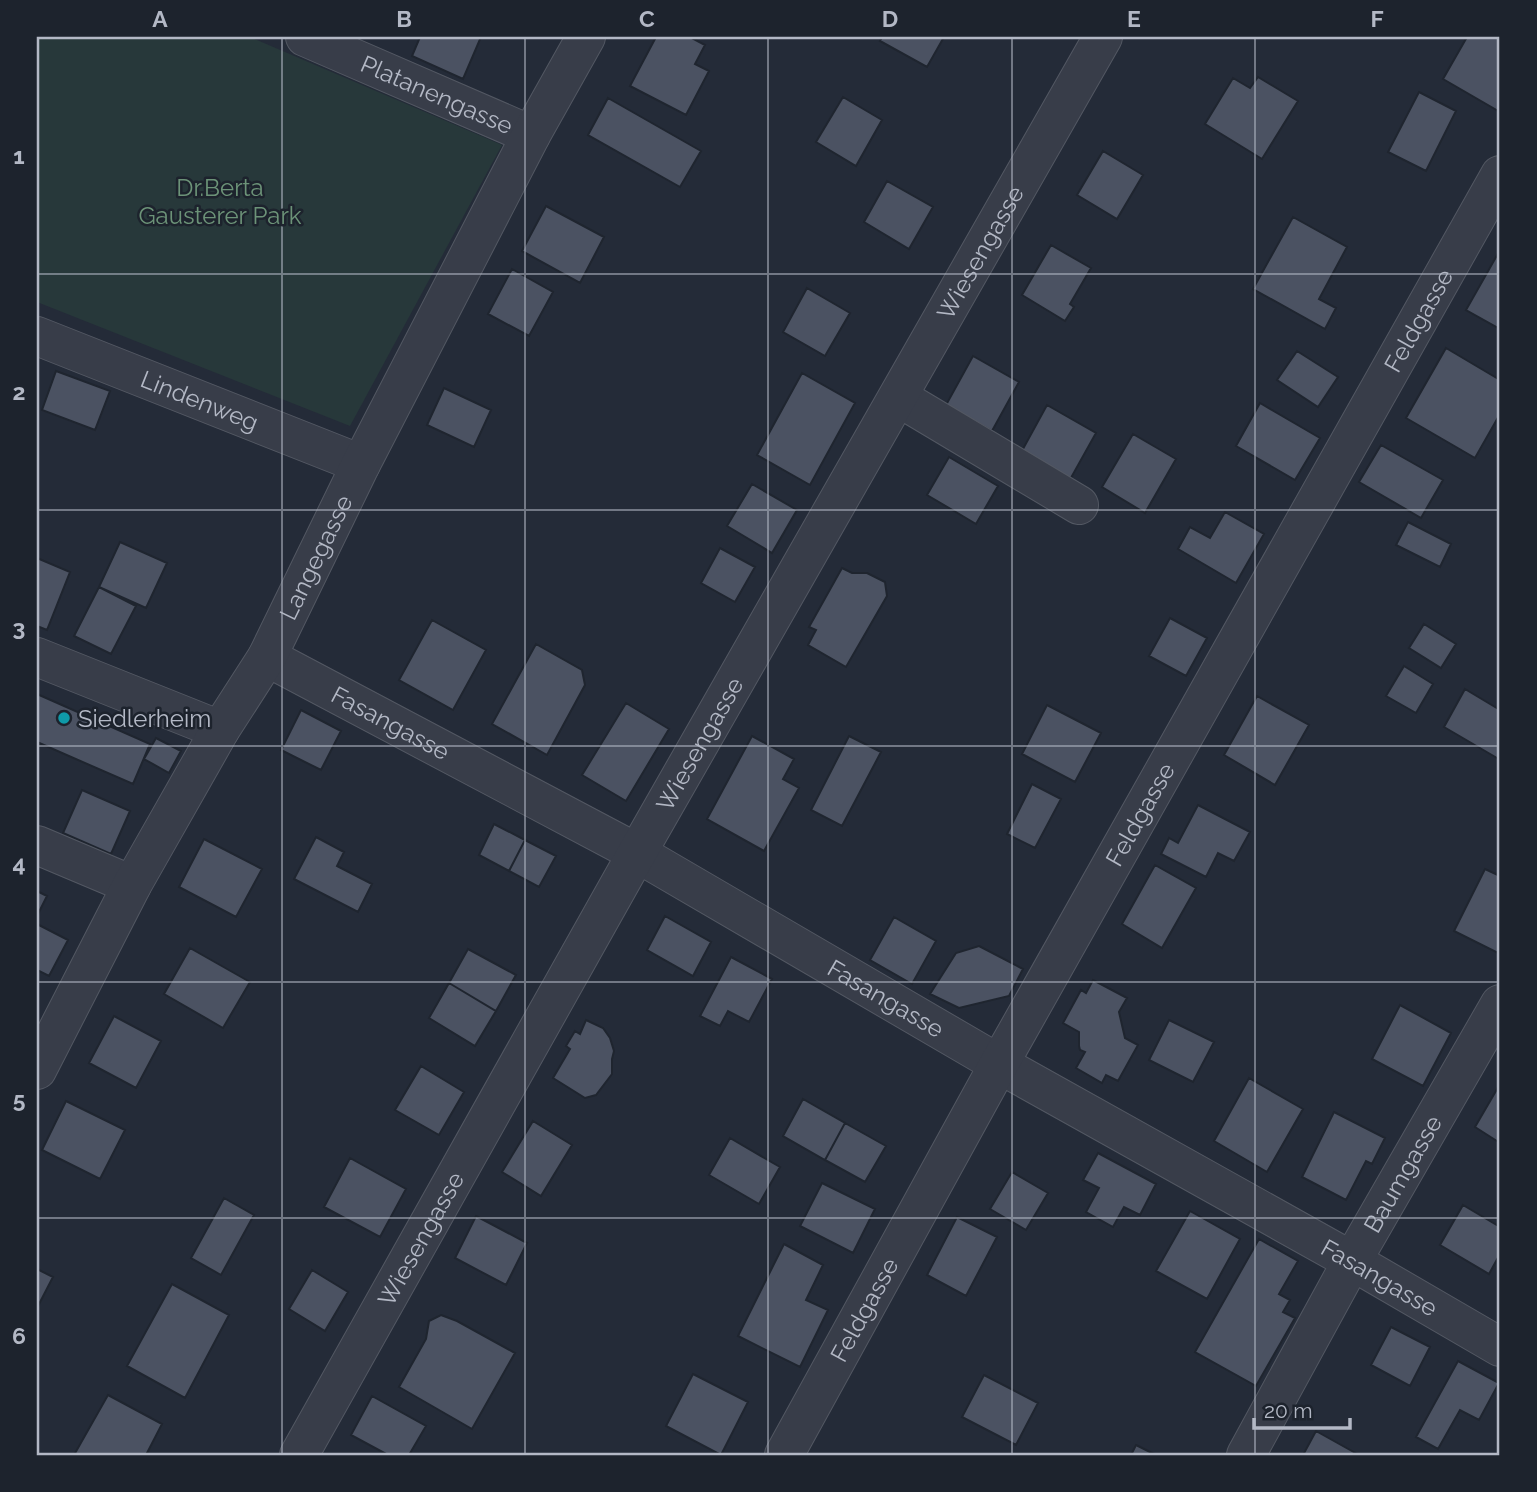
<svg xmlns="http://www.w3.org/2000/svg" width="1537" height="1492" font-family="Raleway,sans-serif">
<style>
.green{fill:#27383a}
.building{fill:#4b5262;stroke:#1f252f;stroke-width:2}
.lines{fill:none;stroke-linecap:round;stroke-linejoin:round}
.minor-casing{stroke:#535863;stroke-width:40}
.minor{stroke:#383d49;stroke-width:38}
.grid{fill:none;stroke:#b3b8c5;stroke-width:2;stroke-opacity:0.55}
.culture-dot{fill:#0f9aa8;stroke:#1d232d;stroke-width:2.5}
.labels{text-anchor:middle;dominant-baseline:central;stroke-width:5;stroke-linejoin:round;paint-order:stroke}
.street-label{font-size:24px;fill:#b3b8c5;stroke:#1d232d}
.park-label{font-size:24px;fill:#6c9378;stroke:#1d232d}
.poi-label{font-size:24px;fill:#b3b8c5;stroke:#1d232d;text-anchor:start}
.neatline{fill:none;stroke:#b3b8c5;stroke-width:2.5}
.grid-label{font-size:23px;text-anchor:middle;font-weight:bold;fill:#b3b8c5}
</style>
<rect width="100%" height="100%" fill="#242b38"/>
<path class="green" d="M37,37H250L502,145L350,426L37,302Z"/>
<path class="building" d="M420,37H481L463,79L412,56Z
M656,37H690L705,45L695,64L709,71L686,115L630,86Z
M882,37H944L927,67L880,41Z
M1467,37H1500V112L1443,79Z
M1258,77L1298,101L1262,159L1205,124L1233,78L1250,88Z
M1419,92L1456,111L1426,171L1388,152Z
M843,97L882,120L856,166L816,142Z
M608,98L701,151L680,187L588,135Z
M1103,151L1143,175L1117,219L1077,195Z
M887,181L933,207L909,249L864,222Z
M546,206L604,237L580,283L522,251Z
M1293,217L1347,247L1319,299L1336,308L1325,329L1253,289Z
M1051,245L1091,268L1070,304L1074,307L1065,321L1022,295Z
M1500,250V329L1466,310Z
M512,269L553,292L529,336L488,314Z
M807,288L850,313L825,356L783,332Z
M1446,348L1500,380V414L1475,458L1406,418Z
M1297,351L1338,377L1318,407L1277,380Z
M973,356L1019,382L992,431L946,405Z
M56,371L110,391L95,430L42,410Z
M802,373L855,403L810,485L757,455Z
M444,388L491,410L474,447L427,425Z
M1260,403L1320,438L1295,480L1236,446Z
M1047,405L1096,433L1067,485L1018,458Z
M1133,434L1176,459L1145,513L1102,487Z
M1381,445L1443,480L1421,518L1359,482Z
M949,457L998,486L976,524L927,495Z
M752,484L797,510L772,553L727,526Z
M1225,512L1264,534L1236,583L1178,549L1190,527L1210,538Z
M1408,522L1451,544L1440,567L1396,545Z
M120,542L167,563L146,608L99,587Z
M720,548L755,567L735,602L701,583Z
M37,558L70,572L47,630L37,626Z
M842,568L852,573H867L885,582L887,596L846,667L808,645L816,630L809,627Z
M99,587L136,606L111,654L74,636Z
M1170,618L1207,638L1186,676L1149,656Z
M432,620L486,650L453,710L399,680Z
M1424,624L1456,644L1441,668L1409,648Z
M536,644L582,670L585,685L547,755L492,724Z
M1404,666L1433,684L1416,713L1386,696Z
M1465,689L1500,710V757L1497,758L1444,727Z
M37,694L150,744L133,784L37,742Z
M1257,696L1309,725L1275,785L1224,755Z
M626,703L669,729L626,801L582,775Z
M1047,705L1101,733L1075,782L1022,754Z
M301,710L341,731L321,770L281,750Z
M752,736L794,759L783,779L799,788L764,851L707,819Z
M849,736L881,752L842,826L811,810Z
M156,738L181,751L169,773L144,759Z
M1032,784L1061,799L1035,848L1007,834Z
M82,790L130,811L111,854L63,833Z
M1198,805L1250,832L1234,861L1218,853L1206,877L1161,854L1169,838L1178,843Z
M494,824L525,840L509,871L479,855Z
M316,837L344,852L337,866L372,884L358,912L294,879Z
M204,839L262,869L236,917L179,887Z
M525,840L556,856L539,887L509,871Z
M1155,865L1196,888L1162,948L1122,924Z
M1485,869L1500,876V954L1454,931Z
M37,891L47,896L37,916Z
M665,916L711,942L693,976L647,950Z
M894,917L936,941L912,984L870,960Z
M37,924L68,940L49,976L37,970Z
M979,946L1023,969L1009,996L959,1008L930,994L956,953Z
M190,948L250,982L223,1028L164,994Z
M468,949L516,975L496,1011L449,983Z
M731,957L772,979L749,1022L728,1011L720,1026L700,1016Z
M1093,980L1127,998L1119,1012L1125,1038L1138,1045L1118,1081L1106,1075L1102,1083L1076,1068L1085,1052L1080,1050L1079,1046V1032L1063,1023L1081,990L1086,993Z
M449,983L496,1011L475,1046L429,1018Z
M1400,1005L1451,1033L1423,1086L1372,1059Z
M114,1016L161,1041L136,1088L89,1063Z
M586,1020L603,1028L610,1038L614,1051L612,1059V1074L596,1095L585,1098L553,1078L570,1049L566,1046L575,1031L580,1034Z
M1169,1020L1214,1042L1193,1082L1149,1060Z
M421,1066L464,1092L439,1135L395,1110Z
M1249,1078L1303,1109L1267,1172L1214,1141Z
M1500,1084V1143L1475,1127Z
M803,1099L845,1123L825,1160L783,1136Z
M66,1101L125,1130L100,1179L42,1150Z
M1334,1112L1385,1138L1372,1164L1366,1161L1346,1200L1302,1177Z
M533,1121L572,1145L541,1196L502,1172Z
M845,1123L886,1146L865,1182L825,1160Z
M730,1138L780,1167L759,1204L709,1175Z
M1098,1153L1156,1184L1140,1215L1124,1207L1113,1227L1086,1212L1099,1188L1083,1180Z
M350,1158L406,1189L380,1237L324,1207Z
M1012,1172L1048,1193L1026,1230L990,1209Z
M822,1183L875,1209L853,1253L800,1226Z
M224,1198L254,1215L221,1275L191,1258Z
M1463,1205L1500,1227V1254L1489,1274L1440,1245Z
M1190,1211L1240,1239L1207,1299L1156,1271Z
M476,1216L527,1243L506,1285L455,1258Z
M957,1217L997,1237L966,1296L927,1275Z
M1259,1239L1298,1261L1279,1294L1290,1300L1283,1312L1295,1318L1256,1386L1195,1352Z
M784,1244L823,1265L806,1300L828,1310L800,1367L738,1336Z
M37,1269L53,1277L37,1308Z
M312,1270L348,1292L325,1331L289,1309Z
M172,1284L229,1315L185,1398L127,1366Z
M441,1315L457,1321L515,1353L472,1429L399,1387L426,1339L429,1321Z
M1391,1327L1430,1347L1410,1386L1371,1365Z
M1458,1361L1499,1383L1479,1420L1460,1410L1438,1449L1416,1437Z
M693,1374L748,1402L721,1455L666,1426Z
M984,1375L1038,1403L1016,1445L962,1417Z
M108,1395L162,1424L146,1455H74Z
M372,1396L426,1426L409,1455H388L351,1435Z
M1316,1431L1359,1455H1303Z
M1136,1445L1156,1455H1131Z"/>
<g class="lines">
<g class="minor-casing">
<g id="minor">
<path id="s1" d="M305,37L531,135"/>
<path id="s2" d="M37,336L361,464"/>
<path d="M898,397L1079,505"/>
<path d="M37,657L220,730"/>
<path id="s3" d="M267,657L637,853L999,1064L1352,1261L1500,1347"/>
<path d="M37,845L132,885"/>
<path id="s4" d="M37,1070L132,885L220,730L267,657L361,464L531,135L586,37"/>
<path id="s5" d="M299,1455L637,853L1103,37"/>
<path id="s6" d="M784,1455L999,1064L1500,175"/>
<path id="s7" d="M1246,1455L1352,1261L1500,1004"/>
</g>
</g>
<use href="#minor" class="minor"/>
</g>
<path class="grid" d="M282,37V1455M525,37V1455M768,37V1455M1012,37V1455M1255,37V1455M37,274H1500M37,510H1500M37,746H1500M37,982H1500M37,1218H1500"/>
<circle class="culture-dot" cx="64" cy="718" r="7"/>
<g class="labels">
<g class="street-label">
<text stroke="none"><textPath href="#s1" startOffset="144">Platanengasse</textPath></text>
<text stroke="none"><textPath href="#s5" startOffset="1382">Wiesengasse</textPath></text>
<text stroke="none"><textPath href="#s6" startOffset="1300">Feldgasse</textPath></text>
<text stroke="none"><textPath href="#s2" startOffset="175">Lindenweg</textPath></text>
<text stroke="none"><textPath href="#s4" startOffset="584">Langegasse</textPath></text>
<text stroke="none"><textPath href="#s3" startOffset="140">Fasangasse</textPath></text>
<text stroke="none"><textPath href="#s5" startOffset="816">Wiesengasse</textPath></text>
<text stroke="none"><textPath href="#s6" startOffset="733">Feldgasse</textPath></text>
<text stroke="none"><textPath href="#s3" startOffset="707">Fasangasse</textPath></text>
<text stroke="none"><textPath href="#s7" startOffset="322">Baumgasse</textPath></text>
<text stroke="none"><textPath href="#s5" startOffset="248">Wiesengasse</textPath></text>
<text stroke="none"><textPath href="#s3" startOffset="1274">Fasangasse</textPath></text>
<text stroke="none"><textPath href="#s6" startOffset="166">Feldgasse</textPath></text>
</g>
<g class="park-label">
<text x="220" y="187">Dr.Berta<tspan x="220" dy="28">Gausterer Park</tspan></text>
</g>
<g class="poi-label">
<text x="78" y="718">Siedlerheim</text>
</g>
</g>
<rect width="1537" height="1492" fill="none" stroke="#1d232d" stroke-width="77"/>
<path d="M1254 1418v10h96v-10" fill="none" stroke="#b3b8c5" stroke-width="3.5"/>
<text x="1264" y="1418" font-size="21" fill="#b3b8c5" stroke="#1d232d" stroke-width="5" paint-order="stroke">20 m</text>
<rect x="38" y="38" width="1460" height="1416" class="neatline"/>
<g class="grid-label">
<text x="160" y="27">A</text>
<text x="404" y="27">B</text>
<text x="647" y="27">C</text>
<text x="890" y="27">D</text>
<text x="1134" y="27">E</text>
<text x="1377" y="27">F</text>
<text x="19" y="164">1</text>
<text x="19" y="400">2</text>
<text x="19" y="636">3</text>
<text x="19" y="872">4</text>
<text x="19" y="1108">5</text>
<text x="19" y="1344">6</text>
</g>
</svg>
